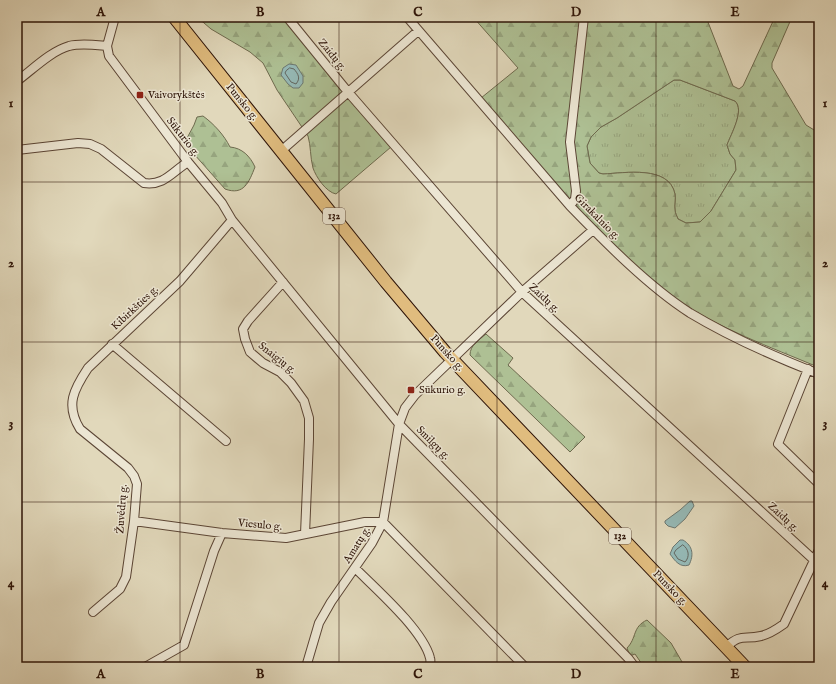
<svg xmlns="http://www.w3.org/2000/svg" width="836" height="684" font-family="'IM FELL English',serif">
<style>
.grass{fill:url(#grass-tufts);stroke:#6e6a4e}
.forest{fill:url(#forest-firs);stroke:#6e6a4e;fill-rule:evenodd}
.water{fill:#95b9b6;stroke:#6c7770}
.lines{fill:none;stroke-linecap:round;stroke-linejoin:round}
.shore{stroke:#62665f;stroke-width:1}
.minor-casing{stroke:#5b4535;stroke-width:10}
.primary-casing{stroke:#2e1408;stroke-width:14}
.minor{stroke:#ece6d3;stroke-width:8}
.primary{stroke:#e0bc7e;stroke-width:12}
.grid{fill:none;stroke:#2e1408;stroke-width:1;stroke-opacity:0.55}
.poi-dot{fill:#8f2418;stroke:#ece6d3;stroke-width:1.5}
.labels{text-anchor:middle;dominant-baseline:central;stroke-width:3;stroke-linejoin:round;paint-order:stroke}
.shield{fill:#ece6d3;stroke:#675345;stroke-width:1}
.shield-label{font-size:10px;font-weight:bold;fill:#2e1408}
.street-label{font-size:11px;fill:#2e1408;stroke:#ece6d3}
.poi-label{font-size:11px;fill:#2e1408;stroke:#ece6d3;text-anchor:start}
.neatline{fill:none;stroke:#2e1408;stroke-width:1.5}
.grid-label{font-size:13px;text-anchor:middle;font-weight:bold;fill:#2e1408}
</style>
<defs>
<pattern id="grass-tufts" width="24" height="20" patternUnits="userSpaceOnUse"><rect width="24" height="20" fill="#aec094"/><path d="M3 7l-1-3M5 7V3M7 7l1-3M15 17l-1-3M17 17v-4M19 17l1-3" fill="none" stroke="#96a47e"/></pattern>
<pattern id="forest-firs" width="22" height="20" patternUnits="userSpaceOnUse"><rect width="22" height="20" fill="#aec094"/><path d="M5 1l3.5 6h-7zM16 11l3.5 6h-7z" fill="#96a47e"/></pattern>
</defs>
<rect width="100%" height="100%" fill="#e1d8bb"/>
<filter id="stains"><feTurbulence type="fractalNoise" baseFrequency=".005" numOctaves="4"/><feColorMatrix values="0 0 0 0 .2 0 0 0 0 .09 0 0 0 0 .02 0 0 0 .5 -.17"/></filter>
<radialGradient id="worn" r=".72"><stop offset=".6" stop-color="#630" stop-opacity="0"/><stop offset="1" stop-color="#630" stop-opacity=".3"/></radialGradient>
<path class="grass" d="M674,80H680L735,101C745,110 731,134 727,145L730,154L735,160L736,170L711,211L700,222L686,223L678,219C677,216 675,213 675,210C674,205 676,199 675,194C669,165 625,173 603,174L599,173L590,163L587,146L591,137L601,127L617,118Z"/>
<path class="forest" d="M197,17H283L391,147L336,194C326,192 316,177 313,168C310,157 311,146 308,136L277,90L263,63L250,52L211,29Z
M473,17H706L733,86L739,89L743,86L775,17H792L772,63V68L806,125L819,133L818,367C770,347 720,329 677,300C655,285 636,266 617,248C569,201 526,149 481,98L518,68ZM674,80H680L735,101C745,110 731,134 727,145L730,154L735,160L736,170L711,211L700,222L686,223L678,219C677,216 675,213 675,210C674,205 676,199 675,194C669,165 625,173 603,174L599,173L590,163L587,146L591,137L601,127L617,118Z
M203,116C214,124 224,135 230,147C242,148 250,156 255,167C249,182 244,196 225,189L194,154L186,140L194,125L197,117Z
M486,334L513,358L508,365L585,437L570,452L470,355C470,345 479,340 486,334Z
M647,620L671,643L685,667H644L635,654L630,656L627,648C637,638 632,627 647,620Z"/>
<path class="water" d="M289,64L296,65L303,76V83L299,88H293L288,84L281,75L283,68Z
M690,501H692L694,506L685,519L675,528L668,526L665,523V521L680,510Z
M680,540H683C693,546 694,555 689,565C680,568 675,561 670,554L673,547Z"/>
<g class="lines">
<path class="shore" d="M290,68L294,69C298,74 301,78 296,84L291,82L285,73L286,71Z
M683,545C689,549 690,557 685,562L678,559L674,553L676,550Z"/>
<g class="minor-casing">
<path id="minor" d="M115,17L107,46L109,56L188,162L222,203L232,220L399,424L628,658L635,667
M287,17L348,92L522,292L814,560L819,562
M407,17L570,206C605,242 648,286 690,313C730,337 775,357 819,374
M17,81C32,70 51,51 69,46C81,43 95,45 107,46
M17,150L78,143L90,144L101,149L144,183C164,186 172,172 188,162
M281,151L418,31
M570,206L575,199L576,191L570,142L584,17
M283,282L248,321L243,329L245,339L250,352L263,363L280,372L291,383L304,401L309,418V439L305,534
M112,344L226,441
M808,369L778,444L819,484
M134,521L222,533L286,538L365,522H383L525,667
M355,568C376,589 423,630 430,658C431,661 430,664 430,667
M93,612L120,589L126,577L134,521L137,484L134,476L128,468L80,429C65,405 74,389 88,368L180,281L232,220
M726,647C742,633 743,640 761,636C770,634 777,629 784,624L819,550
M145,667L184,645L214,551L222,533
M306,667L319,623L331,602L372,543L383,522L399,424L405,408L415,395L522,292L593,230"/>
</g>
<g class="primary-casing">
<path id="primary" d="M174,17L386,282L445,352L745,667"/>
</g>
<use href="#minor" class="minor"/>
<use href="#primary" class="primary"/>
</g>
<path class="grid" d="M180,17V667M339,17V667M497,17V667M656,17V667M17,182H819M17,342H819M17,502H819"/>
<g class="poi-dot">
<rect x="136" y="91" width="8" height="8" rx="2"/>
<rect x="407" y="386" width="8" height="8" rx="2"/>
</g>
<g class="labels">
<g class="shield">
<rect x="323" y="208" width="22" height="16" rx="3"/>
<rect x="609" y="528" width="22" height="16" rx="3"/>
</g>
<g class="shield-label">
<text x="334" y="216">132</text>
<text x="620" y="536">132</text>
</g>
<g class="street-label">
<text transform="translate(332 55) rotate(51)">Zaidų g.</text>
<text transform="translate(242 102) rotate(51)">Punsko g.</text>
<text transform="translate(183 137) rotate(52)">Sūkurio g.</text>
<text transform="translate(597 217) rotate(45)">Girakalnio g.</text>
<text transform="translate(544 298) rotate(43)">Zaidų g.</text>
<text transform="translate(135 308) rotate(-43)">Kibirkšties g.</text>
<text transform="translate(447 353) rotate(48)">Punsko g.</text>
<text transform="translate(277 358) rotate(38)">Snaigių g.</text>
<text transform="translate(433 443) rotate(45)">Smilgų g.</text>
<text transform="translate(122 509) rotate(-86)">Žuvėdrų g.</text>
<text transform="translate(783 517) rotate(43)">Zaidų g.</text>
<text transform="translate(260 525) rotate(5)">Viesulo g.</text>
<text transform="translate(357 545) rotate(-58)">Amatų g.</text>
<text transform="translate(670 588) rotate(46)">Punsko g.</text>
</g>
<g class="poi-label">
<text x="148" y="95">Vaivorykštės</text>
<text x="419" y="390">Sūkurio g.</text>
</g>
</g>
<rect width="836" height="684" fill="none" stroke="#e1d8bb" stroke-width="44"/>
<rect x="22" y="22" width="792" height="640" class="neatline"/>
<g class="grid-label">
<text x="101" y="16">A</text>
<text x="260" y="16">B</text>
<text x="418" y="16">C</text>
<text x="576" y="16">D</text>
<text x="735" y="16">E</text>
<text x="11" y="107">1</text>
<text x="825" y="107">1</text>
<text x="11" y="267">2</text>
<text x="825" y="267">2</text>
<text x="11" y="427">3</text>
<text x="825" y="427">3</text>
<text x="11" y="587">4</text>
<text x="825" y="587">4</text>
<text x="101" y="678">A</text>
<text x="260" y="678">B</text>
<text x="418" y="678">C</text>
<text x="576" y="678">D</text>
<text x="735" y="678">E</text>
</g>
<rect width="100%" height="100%" filter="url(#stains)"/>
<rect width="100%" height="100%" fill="url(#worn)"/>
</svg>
